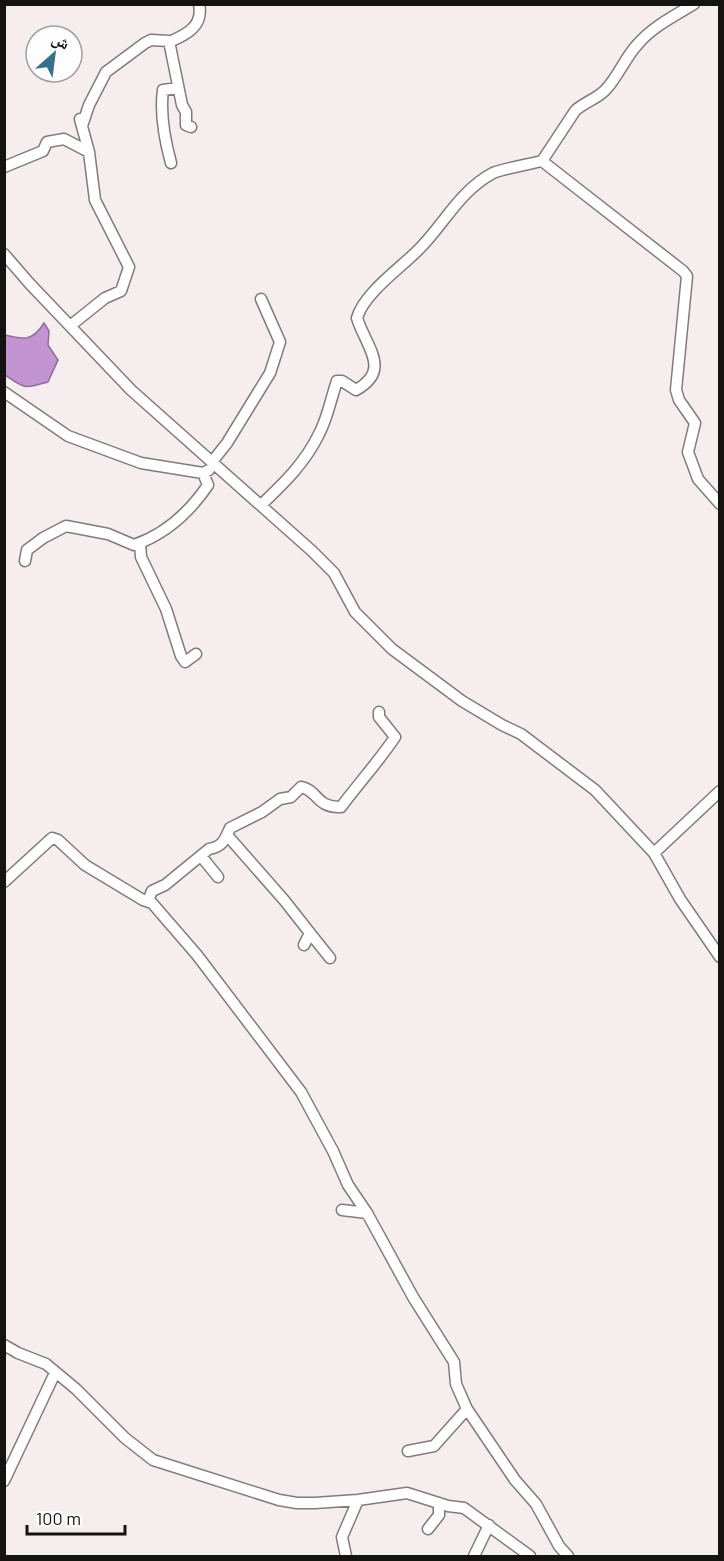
<svg xmlns="http://www.w3.org/2000/svg" width="724" height="1561" font-family="Barlow,'Noto Naskh Arabic',sans-serif">
<style>
.water{fill:#c394d2;stroke:#8f6d98;stroke-width:1.5}
.lines{fill:none;stroke-linecap:round;stroke-linejoin:round}
.minor-casing{stroke:#827b7b;stroke-width:13}
.minor{stroke:#fff;stroke-width:10}
</style>
<rect width="100%" height="100%" fill="#f6eeee"/>
<path class="water" d="M44,323L49,331L48,345L58,360L48,382C24,389 25,389 5,375V335C24,340 33,341 44,323Z"/>
<g class="lines">
<g class="minor-casing">
<path id="minor" d="M169,42C186,35 204,26 199,4
M82,126L89,105L106,72L145,43L151,40L169,41L182,105L186,112V125L191,127
M542,161L683,271L687,276L676,390L679,400L695,423L688,452L698,479L720,504
M171,163C165,141 160,112 163,90L178,88
M4,167L43,151L47,142L64,139L89,152L80,119
M4,254L30,284L131,390L312,551L334,573L355,612L392,649L462,701L502,725L521,734L595,790L654,853L680,899L720,957
M70,326L105,298L121,291L129,267L95,200L89,152
M4,392L68,436L141,463L203,473L209,470
M212,462L227,443L270,373L280,342L261,299
M261,505C284,483 305,463 319,434C328,417 331,398 337,381H342L356,390C392,370 366,347 357,318C364,292 404,266 422,246C445,222 461,190 493,173C502,169 530,164 542,161L575,111C585,101 599,99 608,87C619,74 626,57 637,45C652,27 674,16 694,4
M140,543L141,557L166,609L181,656L185,662L196,654
M25,561L27,550L43,538L66,526L108,534L134,545C166,534 189,513 208,485L203,473
M227,835L284,900L310,933L304,945
M654,853L720,791
M201,856L218,877
M4,882L52,838L58,840L85,865L143,900L152,903L197,955L301,1092L333,1151L348,1185L367,1213L413,1297L454,1362L456,1384L467,1409L515,1480L536,1504L559,1546L568,1556
M148,901L152,891L165,885L209,849C223,847 225,839 230,828L262,812L280,799L291,797L301,787C318,790 316,808 341,807C359,783 379,761 395,737L379,717V712
M310,933L330,958
M342,1210L367,1213
M4,1345L18,1353L46,1364L76,1389L125,1438L153,1460L279,1500L297,1503H315L358,1500L407,1493L448,1506L464,1508L530,1556
M408,1451L434,1446L467,1409
M4,1481L55,1373
M428,1529L439,1515V1503
M346,1556L342,1537L358,1500
M474,1556L489,1525"/>
</g>
<use href="#minor" class="minor"/>
</g>
<rect width="724" height="1561" fill="none" stroke="#151212" stroke-width="12"/>
<g transform="translate(54 54) rotate(28)"><circle r="28" fill="#fefdfd" stroke="#a19f9f" stroke-width="1.5"/>
<path d="M0-4.5L10 22L0 15L-10 22Z" fill="#367189"/>
<text y="-9" font-size="16" font-weight="bold" text-anchor="middle" fill="#151212">ش</text>
</g>
<path d="M27 1525v9h98v-9" fill="none" stroke="#151212" stroke-width="3"/>
<text x="36" y="1525" font-size="18" fill="#151212" stroke="#fefdfd" stroke-width="4.5" paint-order="stroke">100 m</text>
</svg>
